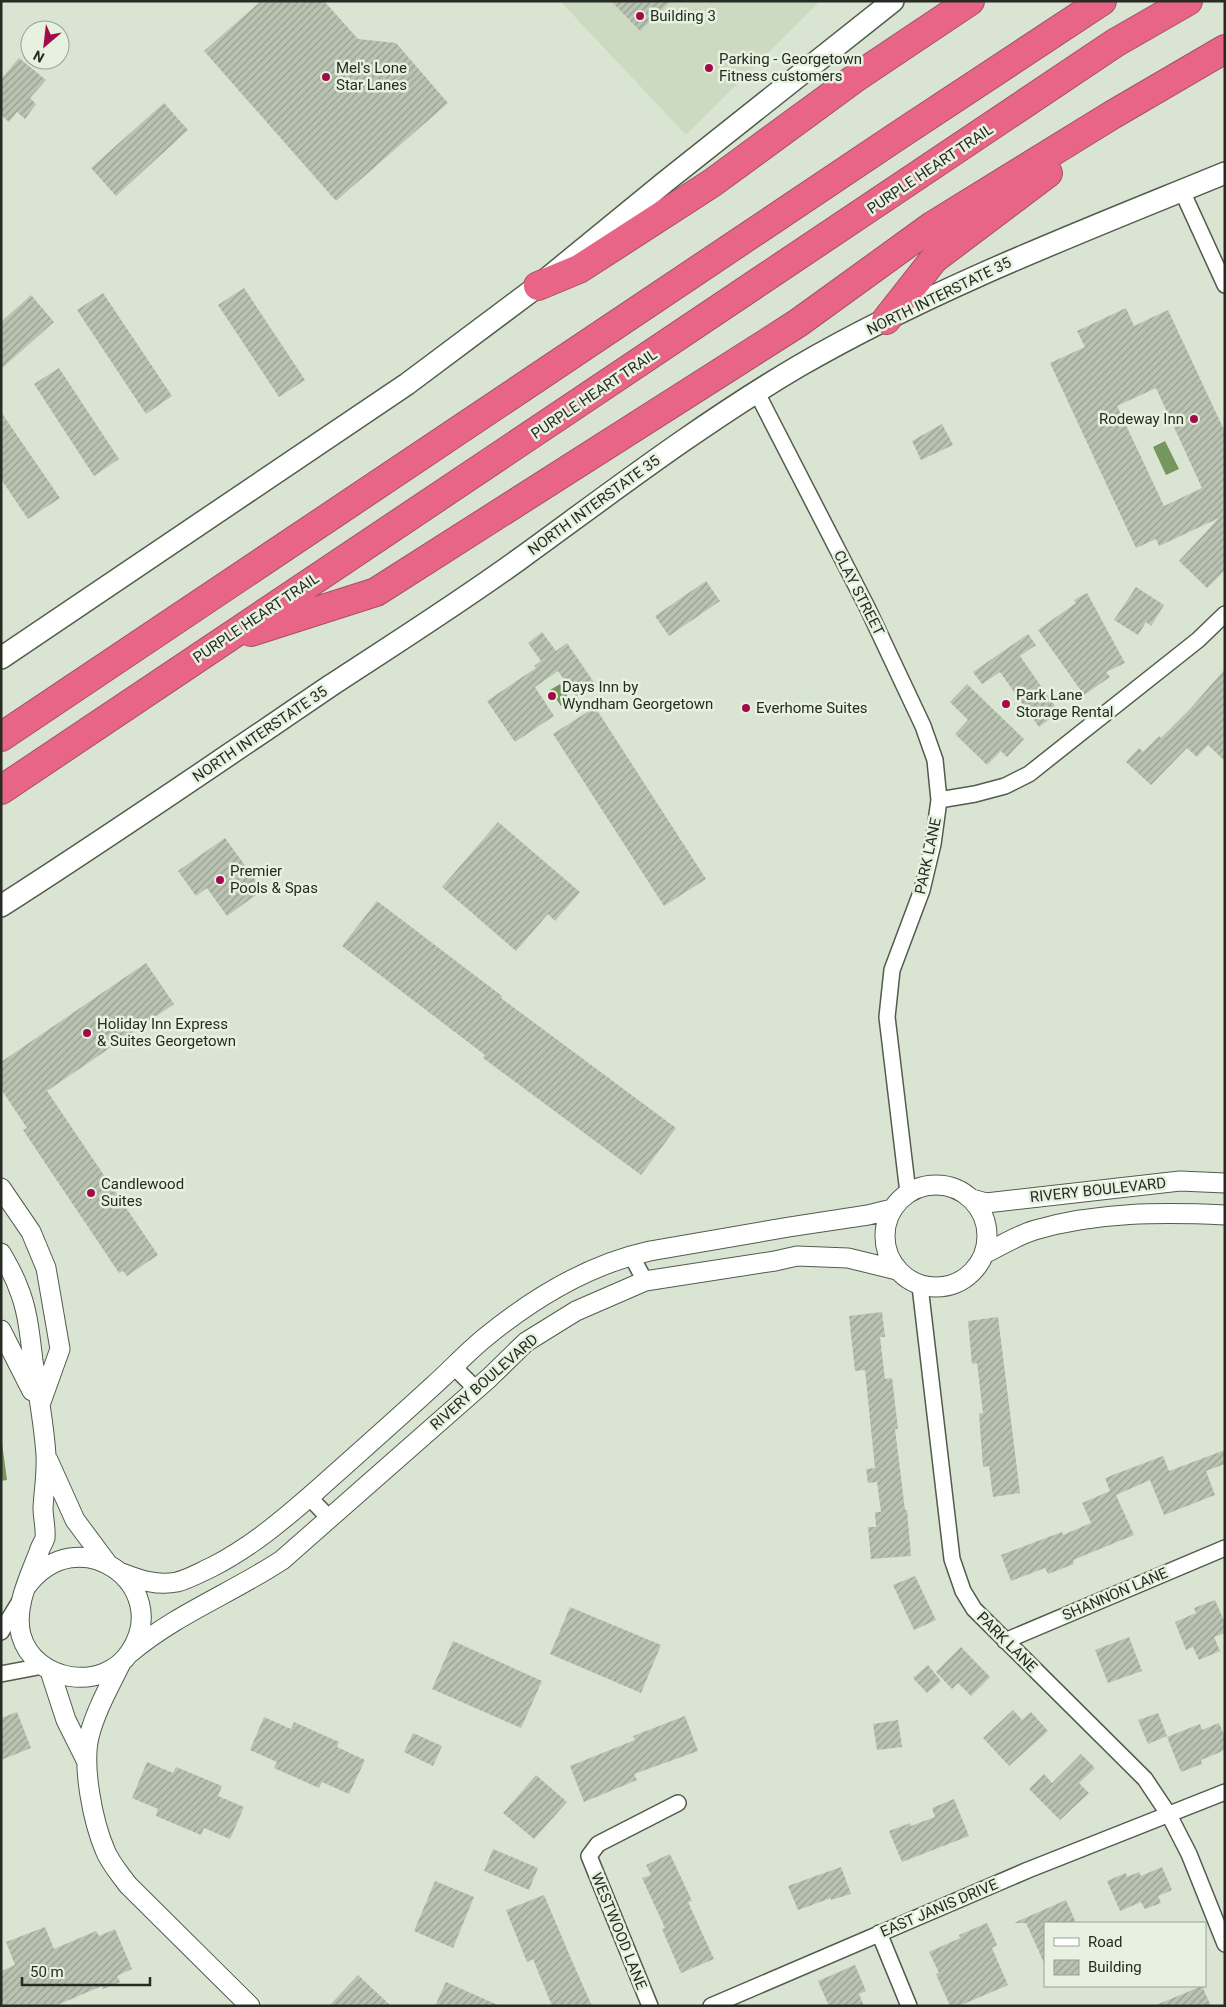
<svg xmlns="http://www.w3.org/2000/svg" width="1226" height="2007" font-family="Roboto,sans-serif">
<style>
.built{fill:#cbdac1}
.water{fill:#75965c}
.building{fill:url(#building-hatch);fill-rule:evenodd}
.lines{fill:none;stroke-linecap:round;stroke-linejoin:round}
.minor-casing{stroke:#525c4c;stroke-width:18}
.tertiary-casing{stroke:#525c4c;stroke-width:21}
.secondary-casing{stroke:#525c4c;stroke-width:24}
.motorway-casing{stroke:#a45165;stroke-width:30}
.minor{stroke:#fff;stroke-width:15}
.tertiary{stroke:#fff;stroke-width:19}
.secondary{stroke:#fff;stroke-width:21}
.motorway{stroke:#e86588;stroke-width:28}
.poi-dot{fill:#a20a49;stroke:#e6f2df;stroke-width:2}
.labels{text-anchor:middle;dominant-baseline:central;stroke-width:5;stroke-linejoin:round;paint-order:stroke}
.poi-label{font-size:15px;fill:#272b24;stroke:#e6f2df;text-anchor:start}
.street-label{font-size:15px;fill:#272b24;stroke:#e6f2df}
</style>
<defs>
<pattern id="building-hatch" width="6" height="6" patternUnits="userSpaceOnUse" patternTransform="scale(1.25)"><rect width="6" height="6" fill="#b8c3b1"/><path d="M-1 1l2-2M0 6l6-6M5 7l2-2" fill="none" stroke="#969f90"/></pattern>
</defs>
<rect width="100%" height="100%" fill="#d9e5d2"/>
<path class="built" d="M560,1H820L686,135Z"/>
<path class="water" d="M1165,441L1179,469L1166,475L1153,447Z
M560,684L570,700L561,706L550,690Z
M1,1436L7,1480L1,1481Z"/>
<path class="building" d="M261,1H324L358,39L396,43L448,103L336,201L204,51Z
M611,1H671L640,31Z
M19,58L46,80L30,98L36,104L25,119L17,112L9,122L1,115V79Z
M164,103L188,130L116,196L91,168Z
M244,288L305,380L279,397L218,305Z
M103,293L172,396L146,414L77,310Z
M31,295L54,322L1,369V322Z
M1126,308L1134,326L1168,310L1225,432V570L1207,588L1179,561L1219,518L1159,546L1156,539L1136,548L1050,363L1085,347L1077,331ZM1156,388L1202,488L1164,506L1117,406Z
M59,368L119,459L94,476L34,384Z
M1,412L60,498L28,519L1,479Z
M942,424L953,445L921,460L912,441Z
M706,581L720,601L669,636L655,616Z
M1136,587L1164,605L1151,626L1146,622L1138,635L1114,620Z
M1087,593L1125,663L1106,672L1110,677L1084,695L1038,630L1076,603L1074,600Z
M542,632L556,651L567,643L595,684L576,697L558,671L535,687L554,716L515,742L487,701L536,668L534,666L541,661L528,643Z
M1028,634L1036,645L1020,656L1059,712L1039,727L1000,672L982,684L973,672Z
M1225,669V761L1208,745L1197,757L1187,748L1151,785L1126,762L1139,748L1143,752L1159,736L1161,738L1190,709Z
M967,684L1024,739L1007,757L1001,751L987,765L955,734L968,720L950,702Z
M595,707L706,879L664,906L553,734Z
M498,822L580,892L555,921L548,914L516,951L442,887Z
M225,838L263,890L227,916L207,888L196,896L178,871Z
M377,901L502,996L501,998L676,1128L641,1175L483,1058L485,1055L342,946Z
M146,963L174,1004L47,1091L158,1255L127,1276L123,1271L119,1273L23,1130L27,1128L1,1089V1062Z
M882,1312L885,1337H880L885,1379L892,1378L898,1429H895L905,1510H907L911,1556L871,1559L868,1527H876L875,1512H881L877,1482L868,1483L866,1469L875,1468L865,1370L855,1371L849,1316Z
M998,1317L1020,1493L993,1497L989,1466L983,1467L979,1414L983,1413L977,1363L972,1364L968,1321Z
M1225,1450V1464L1206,1471L1215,1495L1164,1515L1150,1480L1116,1495L1134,1535L1073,1560L1074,1564L1048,1574L1045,1568L1011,1581L1001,1555L1062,1532L1063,1535L1091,1523L1082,1503L1110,1491L1105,1478L1163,1456L1169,1471Z
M915,1576L936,1620L914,1630L893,1585Z
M1215,1600L1225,1623V1633L1214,1637L1220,1651L1199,1660L1193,1647L1186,1650L1175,1622L1196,1613L1194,1608Z
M570,1607L661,1645L641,1693L550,1654Z
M1129,1637L1142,1671L1108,1683L1095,1650Z
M453,1641L542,1681L521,1728L432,1689Z
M961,1647L990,1677L971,1696L958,1683L952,1689L936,1672Z
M928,1665L941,1681L927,1693L913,1678Z
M1013,1710L1022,1720L1031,1712L1048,1731L1009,1766L983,1738Z
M17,1712L31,1748L1,1760V1718Z
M1158,1713L1167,1736L1148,1744L1138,1720Z
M685,1716L698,1751L634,1774L637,1780L584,1802L570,1766L635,1740L633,1736Z
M264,1717L291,1729L294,1722L339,1742L337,1747L365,1760L349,1794L322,1782L319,1788L274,1768L277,1762L250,1750Z
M898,1720L902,1747L877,1750L873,1724Z
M1219,1723L1225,1737V1750L1201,1760L1202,1764L1181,1772L1167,1737L1200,1724L1202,1730Z
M413,1733L442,1746L433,1766L404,1752Z
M1081,1754L1095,1768L1079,1783L1089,1793L1060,1820L1029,1789L1044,1774L1052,1783Z
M147,1762L173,1773L176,1767L222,1786L218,1796L244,1807L230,1839L204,1828L201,1835L156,1816L158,1809L132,1798Z
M536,1775L567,1802L534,1839L503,1813Z
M954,1799L969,1836L902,1862L889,1831L910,1823L911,1826L935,1817L932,1808Z
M493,1849L538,1868L529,1890L484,1871Z
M670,1854L692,1901L688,1902L714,1959L681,1973L662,1929L665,1928L642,1878L651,1875L646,1865Z
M841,1867L851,1894L831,1900V1898L798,1910L788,1886Z
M1162,1867L1172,1890L1158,1896L1161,1903L1145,1909L1141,1902L1120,1911L1107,1881L1126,1873L1127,1877L1139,1872L1141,1876Z
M435,1881L474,1897L453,1948L414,1931Z
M544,1895L572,1961L592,2006H552L533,1959L527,1962L506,1910Z
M1066,1900L1076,1923H1045V1965L1026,1923H1014Z
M987,1923L997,1945L992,1948L1008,1985L959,2006H950L936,1974L939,1973L929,1952L960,1938L959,1935Z
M45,1927L54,1949L96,1931L99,1936L115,1929L132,1969L117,1976L120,1982L103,1989L102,1986L55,2006H1V1971L15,1965L6,1942Z
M855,1965L866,1991L859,1994L864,2006H829L818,1981Z
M358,1975L391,2006H329Z
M446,1982L500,2006H435Z
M1202,1986L1211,2006H1156V2005Z"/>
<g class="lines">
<g class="minor-casing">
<path id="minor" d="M1182,191L1225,285
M757,393L867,607L923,726L935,760L939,800L933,844L922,890L892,970L887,1017L908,1193
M939,800L975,794L1005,786L1029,774L1198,640L1225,614
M631,1255L645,1281
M920,1286L952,1559L963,1591L974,1609L1145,1779L1169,1815L1189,1854L1225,1944
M454,1367L476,1389
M309,1497L330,1519
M1,1632L20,1601
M1005,1641L1225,1548
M1,1674L43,1666
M879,1933L909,2006
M650,2006L589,1856L598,1844L678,1803
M711,2006L1028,1870L1225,1792"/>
</g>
<g class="tertiary-casing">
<path id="tertiary" d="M885 1236a51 51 0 1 1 102 0a51 51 0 1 1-102 0Z
M1,1188L31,1232L46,1268L60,1349L41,1402
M972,1199L986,1203L1180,1181L1225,1183
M1,1253C7,1264 14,1275 18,1287C28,1310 30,1337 33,1361C38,1392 44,1424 46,1455C47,1472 44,1490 43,1508C43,1517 46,1529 45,1538C44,1542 40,1547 39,1552C29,1578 14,1607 21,1635C34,1682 103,1693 130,1652C174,1586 78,1516 26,1587
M986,1253C1002,1245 1018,1235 1035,1230C1096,1212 1162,1212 1225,1215
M1,1330L32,1391
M48,1460L75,1520L107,1563
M122,1573C140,1580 157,1586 177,1582C189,1579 201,1572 212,1567C251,1547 283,1520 316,1491C355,1456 395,1421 434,1385C452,1369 468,1351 487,1336C535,1297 590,1264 650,1251L789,1227L868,1215L892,1209
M130,1653C176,1614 232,1593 282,1560L489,1378L526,1342L576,1311L645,1281L775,1261L797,1256L848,1258L897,1270
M121,1663C109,1687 95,1712 89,1737C82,1767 93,1822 105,1850C110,1863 120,1874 128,1885L250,2006
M50,1671L66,1720L86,1760"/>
</g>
<g class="secondary-casing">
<path id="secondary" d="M1,658L407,384L538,286L665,182L893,1
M1,906C112,835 221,760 330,686C394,644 459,603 521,558C612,492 702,423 799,366C934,288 1081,232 1225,173"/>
</g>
<g class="motorway-casing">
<path id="motorway" d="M538,286L579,269L712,183L858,76L970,1
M886,320L934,259L1048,173
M251,632L376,592L798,323L932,226L1112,115L1225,49
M1,737L899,135L1102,1
M1,790L1115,43L1188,1"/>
</g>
<use href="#minor" class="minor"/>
<use href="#tertiary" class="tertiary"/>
<use href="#secondary" class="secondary"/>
<use href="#motorway" class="motorway"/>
</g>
<g class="poi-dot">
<circle cx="640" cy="16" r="5"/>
<circle cx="709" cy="68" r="5"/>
<circle cx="326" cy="77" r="5"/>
<circle cx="1194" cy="419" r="5"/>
<circle cx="552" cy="696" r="5"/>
<circle cx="1006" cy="704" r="5"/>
<circle cx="746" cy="708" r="5"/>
<circle cx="220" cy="880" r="5"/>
<circle cx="87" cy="1033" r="5"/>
<circle cx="91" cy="1193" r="5"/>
</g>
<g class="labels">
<g class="poi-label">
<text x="650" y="16">Building 3</text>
<text x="719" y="59">Parking - Georgetown<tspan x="719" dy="17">Fitness customers</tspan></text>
<text x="336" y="68">Mel's Lone<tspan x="336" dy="17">Star Lanes</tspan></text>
<text x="1184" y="419" text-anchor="end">Rodeway Inn</text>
<text x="562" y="687">Days Inn by<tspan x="562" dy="17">Wyndham Georgetown</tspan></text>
<text x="1016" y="695">Park Lane<tspan x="1016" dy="17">Storage Rental</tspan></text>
<text x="756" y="708">Everhome Suites</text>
<text x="230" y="871">Premier<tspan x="230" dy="17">Pools &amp; Spas</tspan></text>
<text x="97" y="1024">Holiday Inn Express<tspan x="97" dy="17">&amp; Suites Georgetown</tspan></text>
<text x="101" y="1184">Candlewood<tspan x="101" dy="17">Suites</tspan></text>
</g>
<g class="street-label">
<text transform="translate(930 169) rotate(-34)">PURPLE HEART TRAIL</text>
<text transform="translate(939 296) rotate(-26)">NORTH INTERSTATE 35</text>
<text transform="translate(594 394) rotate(-34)">PURPLE HEART TRAIL</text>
<text transform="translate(594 505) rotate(-36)">NORTH INTERSTATE 35</text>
<text transform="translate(859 593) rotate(63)">CLAY STREET</text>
<text transform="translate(256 618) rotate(-34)">PURPLE HEART TRAIL</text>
<text transform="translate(260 734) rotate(-34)">NORTH INTERSTATE 35</text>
<text transform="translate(928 856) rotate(-78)">PARK LANE</text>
<text transform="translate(1098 1190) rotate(-6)">RIVERY BOULEVARD</text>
<text transform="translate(484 1382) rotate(-41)">RIVERY BOULEVARD</text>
<text transform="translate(1115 1594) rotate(-23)">SHANNON LANE</text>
<text transform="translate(1007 1642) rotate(45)">PARK LANE</text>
<text transform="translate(939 1908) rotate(-23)">EAST JANIS DRIVE</text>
<text transform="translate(619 1931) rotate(68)">WESTWOOD LANE</text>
</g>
</g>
<rect width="1226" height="2007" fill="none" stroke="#272b24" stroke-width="5"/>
<rect x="1044" y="1922" width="162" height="65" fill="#e6f2df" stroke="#9aa294"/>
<rect x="1054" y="1938" width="25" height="8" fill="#ffffff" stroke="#9aa294"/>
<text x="1088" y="1947" font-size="15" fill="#272b24">Road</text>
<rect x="1054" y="1960" width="25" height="15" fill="url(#building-hatch)" stroke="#9aa294"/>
<text x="1088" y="1972" font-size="15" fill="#272b24">Building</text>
<g transform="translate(45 45) rotate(208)"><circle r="24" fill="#e6f2df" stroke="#9aa294"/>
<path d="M0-4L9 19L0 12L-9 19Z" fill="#a20a49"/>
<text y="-8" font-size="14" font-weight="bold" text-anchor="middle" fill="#272b24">N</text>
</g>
<path d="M22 1977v8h128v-8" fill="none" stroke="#272b24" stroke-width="2.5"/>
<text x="30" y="1977" font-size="15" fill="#272b24" stroke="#e6f2df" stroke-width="4" paint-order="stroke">50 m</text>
</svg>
